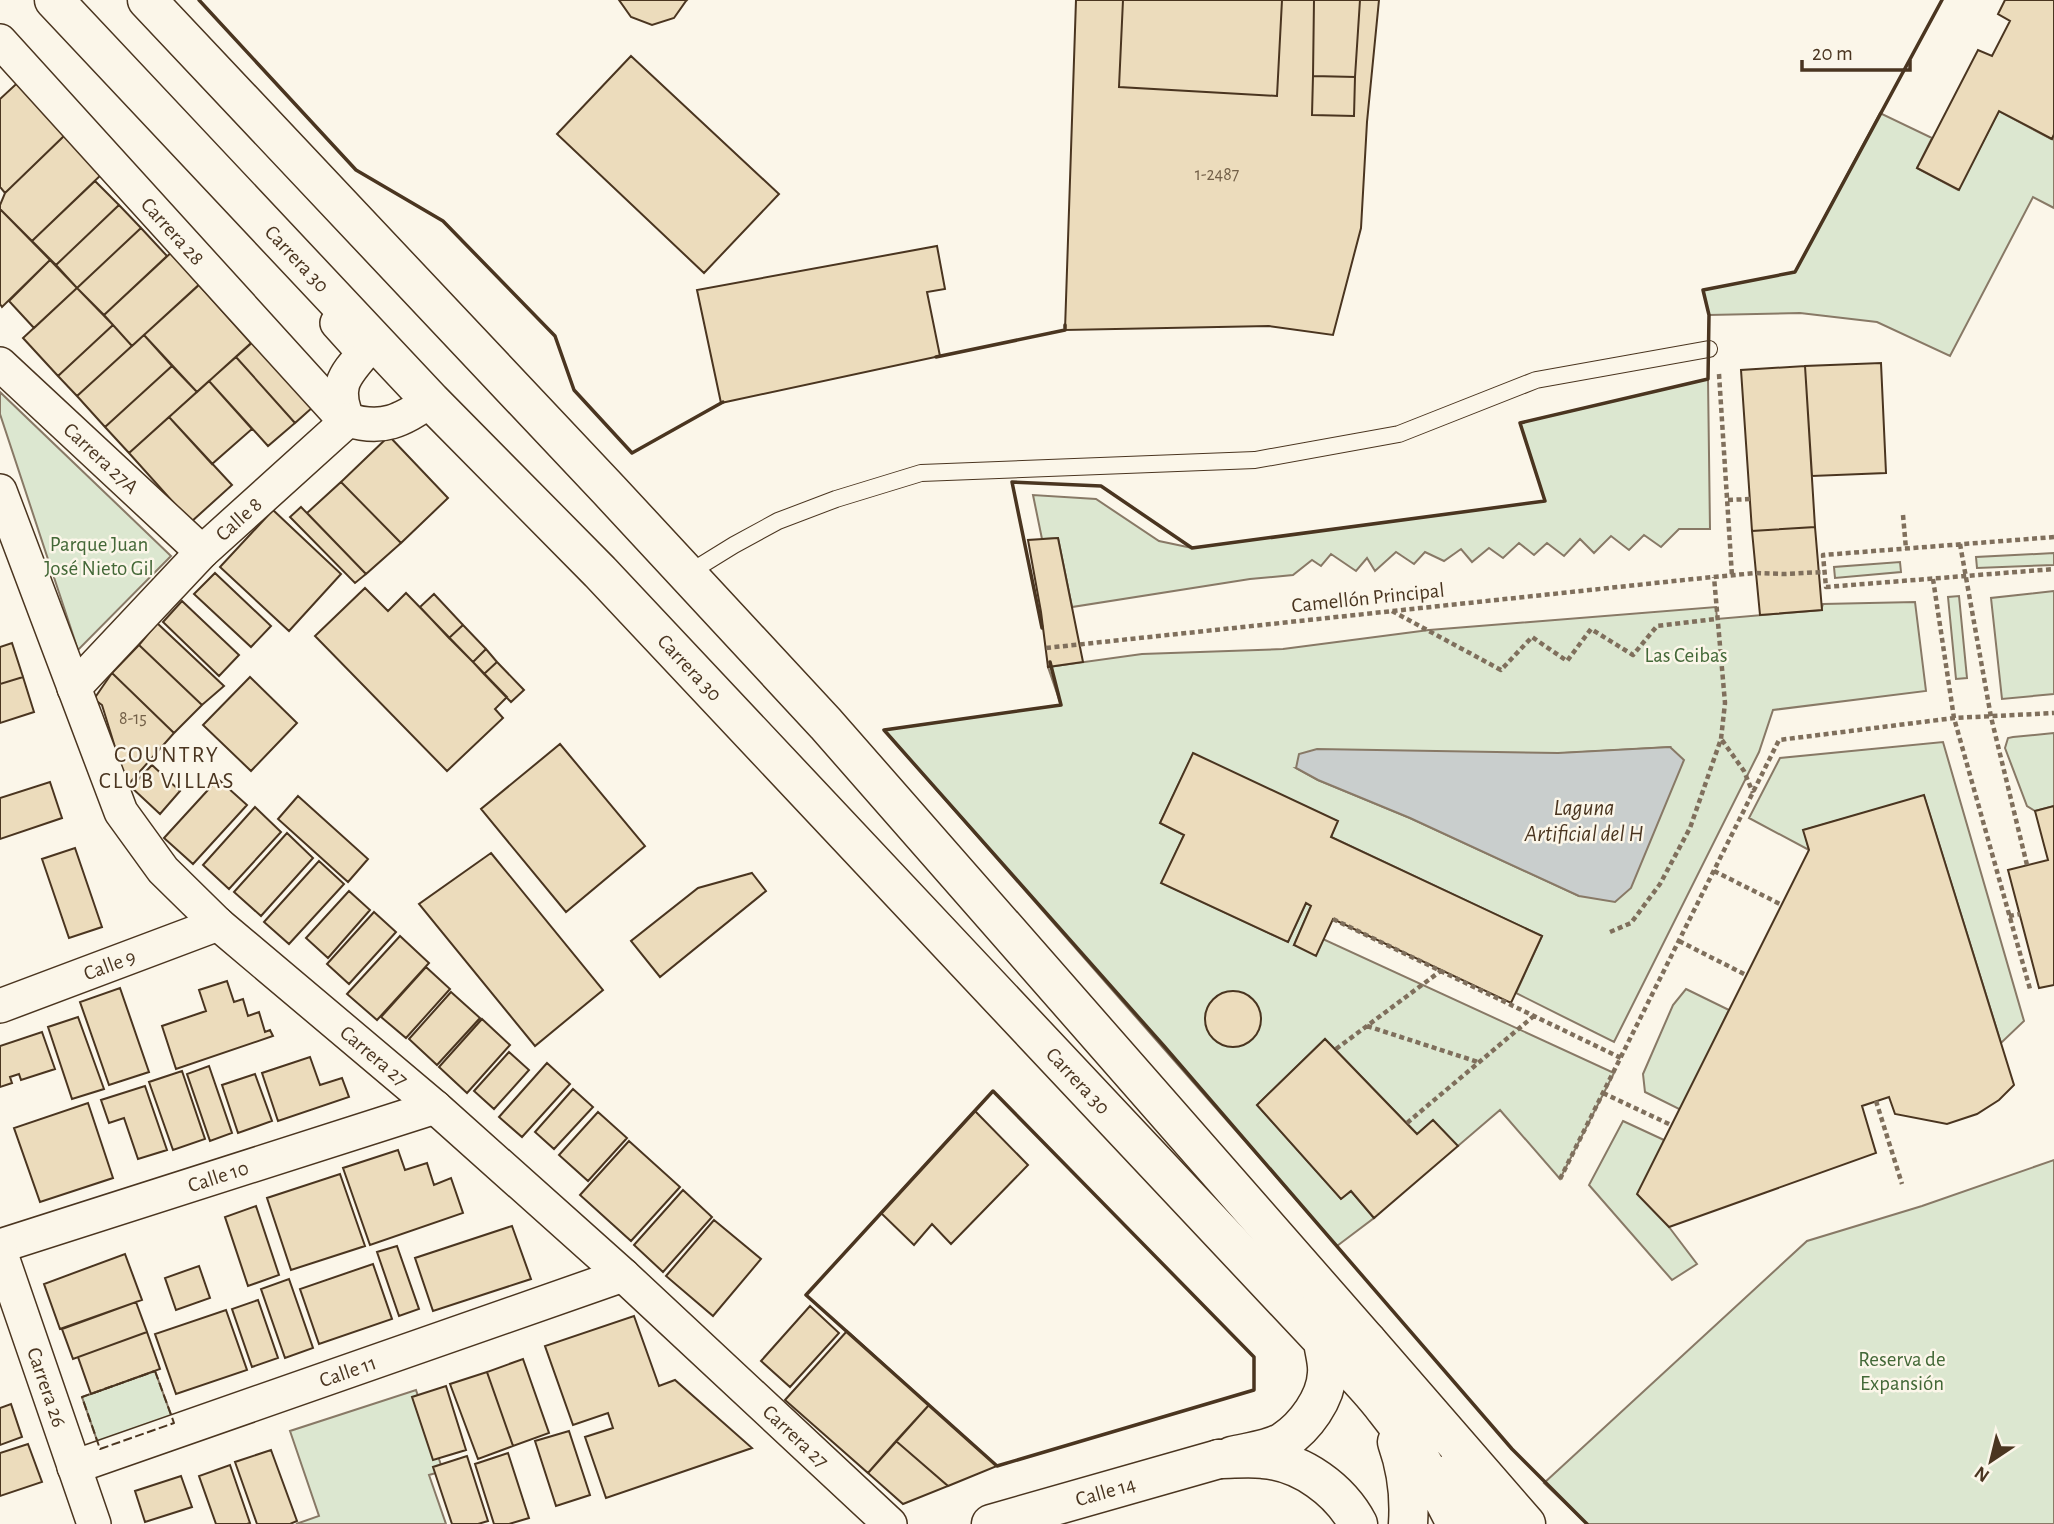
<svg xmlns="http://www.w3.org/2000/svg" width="2054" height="1524" font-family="'Alegreya Sans',sans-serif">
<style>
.green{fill:#dce7d0;stroke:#887966;stroke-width:2;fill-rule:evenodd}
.water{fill:#c9cecd;stroke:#887966;stroke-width:2}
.building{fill:#ecdcbc;stroke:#4a3520;stroke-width:2}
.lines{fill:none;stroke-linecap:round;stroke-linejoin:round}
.service-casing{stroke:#4a3520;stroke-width:18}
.minor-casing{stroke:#4a3520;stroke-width:36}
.tertiary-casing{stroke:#4a3520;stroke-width:41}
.secondary-casing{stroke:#4a3520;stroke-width:41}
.trunk-casing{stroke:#4a3520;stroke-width:41}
.path{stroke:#7f6f5c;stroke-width:4.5;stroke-dasharray:5 3.5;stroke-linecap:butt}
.service{stroke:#fbf6e9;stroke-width:16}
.minor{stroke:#fbf6e9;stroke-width:33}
.tertiary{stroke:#fbf6e9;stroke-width:38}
.secondary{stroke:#fbf6e9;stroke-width:38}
.trunk{stroke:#fbf6e9;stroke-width:38}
.fence{stroke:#4a3520;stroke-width:2;stroke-dasharray:9 3.5;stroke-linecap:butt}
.wall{stroke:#4a3520;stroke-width:3.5}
.labels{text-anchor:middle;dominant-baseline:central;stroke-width:5;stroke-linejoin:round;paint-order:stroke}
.number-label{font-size:18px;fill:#725f47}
.street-label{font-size:21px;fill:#4a3520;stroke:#fbf6e9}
.park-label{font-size:21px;fill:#436837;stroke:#fbf6e9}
.neighbourhood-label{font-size:23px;letter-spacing:2px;fill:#4a3520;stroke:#fbf6e9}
.water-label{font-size:23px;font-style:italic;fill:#4a3520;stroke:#fbf6e9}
</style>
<rect width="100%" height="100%" fill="#fbf6e9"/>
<path class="green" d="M1999,111L2051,139L2054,134V208L2033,197L1950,356L1877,322L1800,313L1709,315L1703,290L1795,272L1880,113L1932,138L1917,168L1958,190Z
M1708,379L1710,529H1679L1661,547L1644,535L1629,550L1611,536L1594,553L1580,539L1564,556L1547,543L1534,555L1519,543L1503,558L1489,548L1472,562L1461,549L1444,561L1425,552L1414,564L1396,552L1375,571L1367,558L1356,571L1331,554L1321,566L1312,560L1293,575L1250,579L1072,607L1058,538L1042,539L1033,495L1096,499L1159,541L1192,548L1545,501L1520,423Z
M0,392L171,556L78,650L0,414Z
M2054,553V565L1977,568L1976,557Z
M1900,562L1901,572L1835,578L1834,567Z
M2054,591V694L2002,699L1991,598Z
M1959,596L1967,678L1956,679L1948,597Z
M1915,602L1926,691L1773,710L1759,752L1614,1042L1516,993L1542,936L1331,837L1337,821L1193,754L1160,823L1184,835L1162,883L1288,942L1306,903L1311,906L1294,945L1323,939L1614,1073L1560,1179L1500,1110L1458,1146L1417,1134L1325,1039L1257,1105L1341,1199L1351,1191L1374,1218L1337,1246L884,730L1061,705L1048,667L1142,654L1283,649L1429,630L1716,607L1717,619L1821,610L1823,604ZM1670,747L1579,896L1410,818L1318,780L1296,768Z
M2054,733V806L2035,811L2027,806L2005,748L2008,738L2013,737Z
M1943,742L2024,1021L2001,1043L1924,796L1804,830L1809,850L1749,818L1780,758Z
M1686,989L1729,1010L1681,1110L1645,1092L1643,1074L1673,1005Z
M1623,1121L1664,1140L1669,1227L1697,1264L1672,1280L1589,1185Z
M2054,1160V1524H1587L1544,1483L1807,1241L1922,1206Z
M155,1371L174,1423L100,1449L82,1397Z
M416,1390L443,1471L429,1475L446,1524H296L319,1516L290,1431Z"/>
<path class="water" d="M1670,747L1684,760L1631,888L1615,902L1579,896L1410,818L1318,780L1296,768L1299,754L1317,749L1558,753Z"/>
<path class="building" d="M619,0H687L686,1L674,18L652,25L631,17Z
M1076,0H1379L1367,122L1361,228L1333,335L1269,326L1065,330Z
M1123,0H1282L1277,96L1119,87Z
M1314,0H1360L1355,77L1313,76Z
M2005,0H2054V134L2052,139L1999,111L1959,190L1917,168L1978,50L1992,56L2010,21L1998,14Z
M631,56L779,194L704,273L557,134Z
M27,74L66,134L5,193L0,187V99Z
M1313,76L1355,77L1354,116L1312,115Z
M66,134L103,173L32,241L0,209V205L5,193Z
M95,181L119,205L56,265L32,241Z
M119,205L141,228L77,288L56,265Z
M0,209L50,260L2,307L0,304Z
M141,228L167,256L104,315L77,288Z
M937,246L945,289L927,292L940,356L721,403L697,290Z
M175,249L204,280L132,346L104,315Z
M50,260L77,288L34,328L9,301Z
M199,285L251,343L197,392L144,335Z
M77,288L113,325L58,376L23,338Z
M113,325L132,346L77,396L58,376Z
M264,332L323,398L295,423L236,357Z
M144,335L172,366L105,427L77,396Z
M236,357L295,423L268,446L209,381Z
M1881,363L1886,473L1812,476L1805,366Z
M172,366L197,392L129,453L105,427Z
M1805,366L1815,527L1752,531L1741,370Z
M209,381L252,429L212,464L169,417Z
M169,417L232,485L191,522L129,453Z
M389,436L448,498L401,543L341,482Z
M341,482L401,543L366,574L307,513Z
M301,507L366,574L355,583L290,517Z
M273,510L341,574L289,631L220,567Z
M1815,527L1822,610L1760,615L1752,531Z
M1058,538L1083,662L1048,667L1041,612L1028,540Z
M215,573L271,626L251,647L194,594Z
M365,588L388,611L406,593L507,697L495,709L503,718L447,771L315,636Z
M434,594L463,625L449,638L420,607Z
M182,601L239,655L219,676L163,622Z
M157,623L224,686L202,705L139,645Z
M463,625L486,649L473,662L449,638Z
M12,643L23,677L0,684V647Z
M139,645L202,705L174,733L112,673Z
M486,649L497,662L484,674L473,662Z
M497,662L524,690L511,702L484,674Z
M112,673L174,733L127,786L102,705L94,699Z
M23,677L34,712L0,723V684Z
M250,677L297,723L251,771L203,725Z
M560,744L645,846L566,912L481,809Z
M1193,753L1338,821L1331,837L1542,936L1511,1003L1333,919L1316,956L1294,945L1311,906L1306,903L1288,942L1161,883L1184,835L1160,823Z
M152,765L180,791L160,814L131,787Z
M218,779L247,805L193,864L164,838Z
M50,782L62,818L0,839V798Z
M1924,795L2014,1085L1999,1100L1977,1114L1947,1124L1895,1114L1889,1097L1862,1106L1876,1153L1669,1227L1637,1194L1809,850L1803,830Z
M298,796L368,859L348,882L278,819Z
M2054,806V985L2039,988L2008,870L2048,860L2035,811Z
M255,807L281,832L229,889L203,865Z
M287,833L313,858L261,916L234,892Z
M75,848L102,927L69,938L42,859Z
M491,853L603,990L535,1046L419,904Z
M319,861L344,884L289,944L264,922Z
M752,873L766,891L660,977L631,941L698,888Z
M349,891L370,910L328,958L306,938Z
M374,912L396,932L349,984L327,964Z
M400,936L429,963L377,1020L347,994Z
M426,967L450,989L406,1038L381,1017Z
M227,981L234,1002L243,999L248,1016L259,1012L265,1032L270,1030L273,1036L176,1069L162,1026L206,1011L199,990Z
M120,988L149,1072L109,1085L80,1002Z
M1205 1019a28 28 0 1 1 56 0a28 28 0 1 1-56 0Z
M451,992L480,1018L437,1065L409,1039Z
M78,1017L104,1089L72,1099L48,1027Z
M482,1019L510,1045L467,1093L439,1067Z
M42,1032L55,1069L21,1080L19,1074L10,1077L12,1083L0,1087V1046Z
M1325,1039L1417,1134L1433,1120L1458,1146L1374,1218L1351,1191L1341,1199L1257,1105Z
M509,1052L529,1070L494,1109L474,1091Z
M310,1057L320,1085L342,1078L349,1097L278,1121L262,1073Z
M547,1063L570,1084L522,1137L499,1117Z
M209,1066L232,1133L210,1141L187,1074Z
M182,1071L205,1139L173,1150L149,1082Z
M255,1074L272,1121L238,1133L222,1085Z
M145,1086L167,1150L138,1159L124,1118L109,1123L101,1100Z
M573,1089L593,1107L554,1149L535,1132Z
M88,1103L113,1178L40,1202L14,1128Z
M975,1111L1028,1165L951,1244L932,1224L914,1245L881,1213Z
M598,1112L627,1138L588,1181L559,1155Z
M629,1141L680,1187L631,1241L580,1195Z
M398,1150L405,1170L427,1163L434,1185L451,1178L463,1213L370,1245L343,1168Z
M340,1174L365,1246L291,1270L267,1198Z
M683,1190L712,1217L663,1272L634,1245Z
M256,1206L279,1275L248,1286L225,1217Z
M714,1220L761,1259L713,1316L666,1276Z
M512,1226L531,1279L433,1311L415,1258Z
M397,1246L419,1309L399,1316L377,1252Z
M125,1254L142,1300L60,1329L44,1284Z
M373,1264L392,1319L319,1344L300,1289Z
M199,1266L210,1298L176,1310L165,1278Z
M289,1279L313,1348L285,1358L261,1289Z
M258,1300L278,1358L252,1367L232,1309Z
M136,1302L147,1332L73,1359L62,1329Z
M810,1306L839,1333L790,1387L761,1361Z
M226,1310L247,1370L176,1394L155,1334Z
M634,1316L659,1386L675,1380L752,1448L606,1498L585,1437L613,1428L608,1413L573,1425L545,1346Z
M847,1331L929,1405L868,1473L785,1400Z
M147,1332L160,1369L91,1394L78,1357Z
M523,1359L549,1433L513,1446L487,1372Z
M487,1372L513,1446L478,1459L450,1384Z
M446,1386L466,1450L433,1460L412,1397Z
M11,1404L22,1437L0,1445V1408Z
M929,1405L997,1466L948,1486L896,1441Z
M569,1431L590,1495L556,1506L535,1441Z
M896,1441L948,1486L903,1504L868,1473Z
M28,1444L42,1482L0,1496V1453Z
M271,1450L297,1521L290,1524H257L235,1462Z
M508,1453L529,1518L509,1524H494L475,1464Z
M467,1456L488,1521L478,1524H452L433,1467Z
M230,1465L250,1523L247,1524H216L199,1476Z
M181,1476L192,1507L145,1522L135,1491Z"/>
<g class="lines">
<g class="service-casing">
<path id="service" d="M687,574L734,545L778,521L836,499L921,473L1255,460L1399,434L1536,380L1709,349"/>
</g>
<g class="minor-casing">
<g id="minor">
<path id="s1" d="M0,41L346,422"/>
<path d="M337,323L364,353C343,377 334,388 348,420"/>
<path id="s2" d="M0,364L202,552"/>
<path d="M348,420C384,431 401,420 431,401"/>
<path id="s3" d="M0,491L121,812L163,870L218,924L435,1107L623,1275L890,1524"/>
<path id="s4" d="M74,688L202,552L348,420"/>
<path id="s5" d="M0,1006L218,924"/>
<path id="s6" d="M0,1246L435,1107"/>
<path id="s7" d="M0,1251L94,1524"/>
<path id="s8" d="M74,1467L623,1275"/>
</g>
</g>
<g class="tertiary-casing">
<g id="tertiary">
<path id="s9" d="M991,1524L1219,1459"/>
</g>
</g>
<g class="secondary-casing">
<g id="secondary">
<path id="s10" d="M54,0L431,401L600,572L1323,1341C1324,1351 1328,1363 1327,1373C1326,1399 1305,1427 1284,1441C1270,1450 1248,1452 1232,1456"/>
<path d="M147,0L609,490L826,724L1367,1341"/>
</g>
</g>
<g class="trunk-casing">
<path id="trunk" d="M1323,1341C1344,1363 1367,1385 1385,1409C1413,1444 1436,1483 1456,1524
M1367,1341L1526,1524
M1397,1442C1407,1470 1410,1495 1408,1524
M1219,1459C1234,1459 1249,1457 1263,1459C1302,1462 1340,1490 1358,1524
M1456,1469L1473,1496L1485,1524"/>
</g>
<path class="path" d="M1719,374L1732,576
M1728,500L1750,499
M1903,515L1906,549
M2054,537L1823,555L1826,587L2054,569
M1960,544L1991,717L2027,865
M1933,579L1954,718L2030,989
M1392,611L1501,670L1532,637L1567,661L1591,629L1633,655L1657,626L1716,619
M1046,648L1693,579L1756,573L1785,574L1824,572
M1722,740L1744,771L1753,793
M1714,871L1782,905
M2009,916L2020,914
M1333,919L1621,1058
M1610,932L1631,923L1660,884L1690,828L1721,739L1725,703L1714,577
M1679,941L1746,975
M1367,1026L1478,1062
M1336,1049L1442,970
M1603,1093L1671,1125
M1876,1101L1902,1184
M1407,1123L1535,1015
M1560,1179L1779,740L1954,718L2054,713"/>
<use href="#service" class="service"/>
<use href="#minor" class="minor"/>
<use href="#tertiary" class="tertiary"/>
<use href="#secondary" class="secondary"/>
<use href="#trunk" class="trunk"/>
<path class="fence" d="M155,1371L174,1423L100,1449L82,1397Z"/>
<path class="wall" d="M199,0L356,170L443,221L555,336L574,390L632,453L723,402
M936,357L1065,330V325
M1042,628L1012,482L1101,486L1192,548L1545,501L1520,423L1708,379L1709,315L1703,290L1795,272L1942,0
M1050,662L1061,705L884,730L1164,1046L1512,1449L1587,1524
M993,1091L1254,1357V1390L997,1466L806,1295Z"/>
</g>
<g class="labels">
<g class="number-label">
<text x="1217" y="175">1-2487</text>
<text x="133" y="719">8-15</text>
</g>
<g class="street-label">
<text stroke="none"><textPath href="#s1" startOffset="257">Carrera 28</textPath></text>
<text stroke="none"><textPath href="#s10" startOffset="355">Carrera 30</textPath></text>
<text stroke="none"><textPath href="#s2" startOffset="138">Carrera 27A</textPath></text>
<text stroke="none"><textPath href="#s4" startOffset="236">Calle 8</textPath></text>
<text transform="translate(1368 598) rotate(-6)">Camellón Principal</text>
<text stroke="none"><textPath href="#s10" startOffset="922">Carrera 30</textPath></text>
<text stroke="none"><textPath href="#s5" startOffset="117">Calle 9</textPath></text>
<text stroke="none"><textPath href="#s3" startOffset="696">Carrera 27</textPath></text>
<text stroke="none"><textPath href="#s10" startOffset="1489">Carrera 30</textPath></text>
<text stroke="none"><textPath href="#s6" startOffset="229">Calle 10</textPath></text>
<text stroke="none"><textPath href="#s8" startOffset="290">Calle 11</textPath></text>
<text stroke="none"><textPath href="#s7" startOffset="144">Carrera 26</textPath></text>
<text stroke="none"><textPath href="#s3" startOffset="1264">Carrera 27</textPath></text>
<text stroke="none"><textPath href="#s9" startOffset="119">Calle 14</textPath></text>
</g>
<g class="park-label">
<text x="99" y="544">Parque Juan<tspan x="99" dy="24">José Nieto Gil</tspan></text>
<text x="1686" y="655">Las Ceibas</text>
<text x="1902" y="1359">Reserva de<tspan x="1902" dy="24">Expansión</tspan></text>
</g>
<g class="neighbourhood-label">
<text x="167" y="755">COUNTRY<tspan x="167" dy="26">CLUB VILLAS</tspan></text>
</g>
<g class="water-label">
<text x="1584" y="808">Laguna<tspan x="1584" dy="26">Artificial del H</tspan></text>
</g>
</g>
<g transform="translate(1991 1461) rotate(215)" stroke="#fbf6e9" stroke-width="5" paint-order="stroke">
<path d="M0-5L12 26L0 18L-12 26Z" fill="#4a3520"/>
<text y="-10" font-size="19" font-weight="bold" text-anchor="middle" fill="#4a3520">N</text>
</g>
<path d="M1802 60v10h108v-10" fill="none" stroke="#4a3520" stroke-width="3.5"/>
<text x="1812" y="60" font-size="21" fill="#4a3520" stroke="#fbf6e9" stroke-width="5" paint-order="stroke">20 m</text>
</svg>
